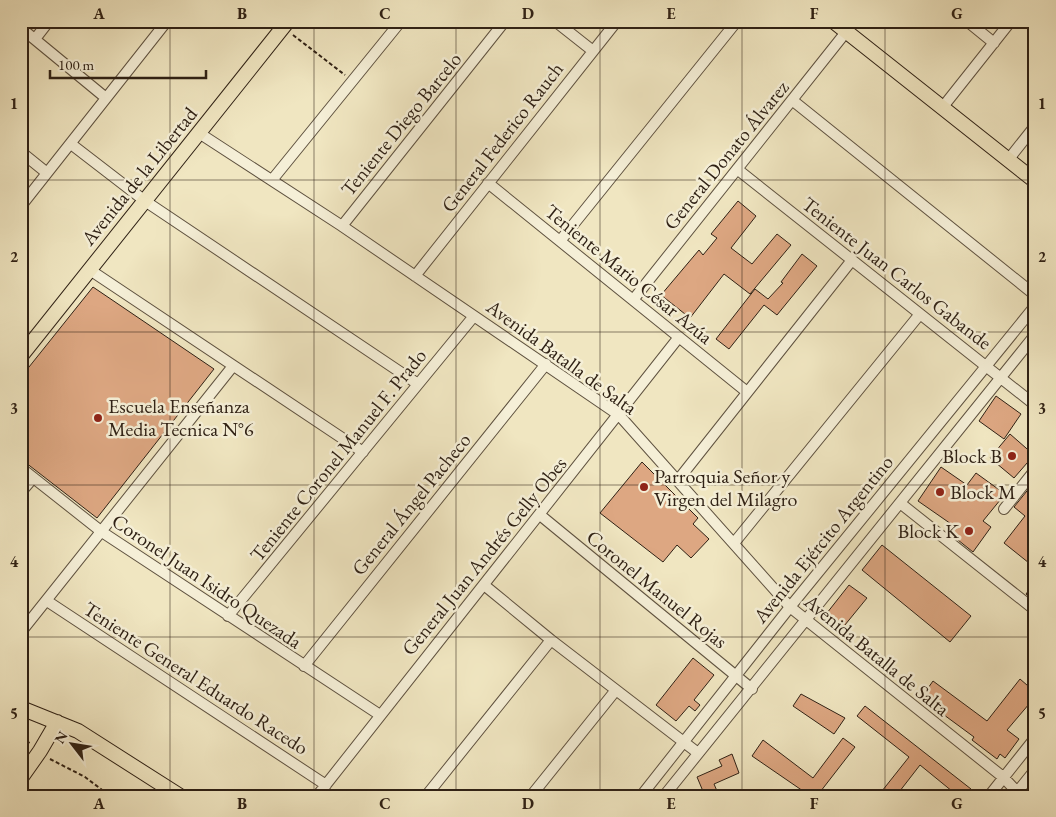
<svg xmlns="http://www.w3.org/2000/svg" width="1056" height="817" font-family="'EB Garamond',serif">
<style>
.building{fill:#dda782;stroke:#2f2115}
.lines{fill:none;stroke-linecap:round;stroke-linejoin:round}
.minor-casing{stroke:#5f5240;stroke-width:12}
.major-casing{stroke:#2f2115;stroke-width:16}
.path{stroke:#2f2115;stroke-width:2;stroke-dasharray:4 2.5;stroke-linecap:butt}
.minor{stroke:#f5efd7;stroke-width:10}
.major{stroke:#f0e6c1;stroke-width:14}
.grid{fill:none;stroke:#2f2115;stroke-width:1;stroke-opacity:0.55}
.poi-dot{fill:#8f2418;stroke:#f5efd7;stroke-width:2}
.labels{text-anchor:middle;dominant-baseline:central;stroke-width:5;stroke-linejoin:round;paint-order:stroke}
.street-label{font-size:20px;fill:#2f2115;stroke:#f5efd7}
.poi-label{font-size:20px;fill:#2f2115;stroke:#f5efd7;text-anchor:start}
.neatline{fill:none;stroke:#2f2115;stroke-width:2}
.grid-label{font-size:16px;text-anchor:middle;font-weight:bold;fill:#2f2115}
</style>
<rect width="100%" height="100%" fill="#f0e6c1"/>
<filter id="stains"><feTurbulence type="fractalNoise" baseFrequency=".004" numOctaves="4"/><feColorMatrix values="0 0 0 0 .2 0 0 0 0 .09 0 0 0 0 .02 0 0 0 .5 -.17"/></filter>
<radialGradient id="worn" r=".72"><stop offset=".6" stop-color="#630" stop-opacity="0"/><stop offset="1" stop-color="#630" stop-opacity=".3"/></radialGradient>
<path class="building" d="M738,201L756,216L731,248L752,264L777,234L791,245L750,294L724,274L690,318L661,295L699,250L703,255L717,238L711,234Z
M802,254L817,266L777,315L764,305L729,349L716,339L755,289L768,299L783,283L781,282Z
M93,287L214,369L97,518L21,459V377Z
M996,396L1021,414L1004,439L979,421Z
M1010,434L1034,455L1014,478L990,458Z
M642,462L698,518L693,524L709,539L691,558L677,545L663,562L600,513Z
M941,467L967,485L976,473L1005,494L983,521L991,527L973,552L948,532L954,526L918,501Z
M1035,481V556L1029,563L1004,543L1025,516L1014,507Z
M882,545L971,616L950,642L862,570Z
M1035,582V601L1026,594Z
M849,585L867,598L840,631L823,618Z
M693,658L714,675L694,700L700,705L695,711L689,706L676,721L656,705Z
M1020,679L1035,692V697L1007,730L1019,739L1005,758L1000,754L997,759L972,740L974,737L921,698L933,681L987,721Z
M801,694L845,718L834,734L793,706Z
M865,706L971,789L966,796H958L920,765L896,796H878L909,757L857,716Z
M843,738L855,747L817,796H799L803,791L752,756L763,740L813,778Z
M732,754L739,773L714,784L717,791L705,796L697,777L722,766L719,760Z"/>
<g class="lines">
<g class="minor-casing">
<path id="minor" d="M555,21L593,51
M967,21L994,43
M21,28L106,98
M35,39L49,21
M792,100L1035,295
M942,108L1011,21
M199,133L342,226L619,415L790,607L1003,777L1021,796
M71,144L145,201L418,384
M21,152L47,173
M1008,160L1035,126
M737,169L1035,405
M272,180L401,21
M488,183L747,392
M21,206L167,21
M342,226L505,21
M560,241L737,21
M90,270L363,452
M415,276L617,21
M633,300L846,32
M21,468L102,532L380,715
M678,480L852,260
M21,492L33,478
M900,503L1035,610
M1004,509L1035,470
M540,515L752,689
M734,543L920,314
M484,585L551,640L698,753
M47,601L326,785
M228,616L474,316
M21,632L233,366
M304,666L546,364
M317,796L679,337
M426,796L551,640
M531,796L616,690
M641,796L790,607L1035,306
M664,796L1035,335
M989,796L1035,738
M1014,796L1035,770"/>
</g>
<g class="major-casing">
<path id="major" d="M833,21L1035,181
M21,356L288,21
M21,708L78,731L180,796
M21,778L40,751L57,722"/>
</g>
<path class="path" d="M293,35L345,75
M21,737L31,744
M50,759L85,777L110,796"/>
<use href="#minor" class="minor"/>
<use href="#major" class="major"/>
</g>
<path class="grid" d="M170,21V796M314,21V796M456,21V796M600,21V796M742,21V796M885,21V796M21,180H1035M21,332H1035M21,485H1035M21,637H1035"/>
<g class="poi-dot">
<circle cx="98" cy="418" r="5"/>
<circle cx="1012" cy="456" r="5"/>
<circle cx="644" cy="487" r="5"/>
<circle cx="940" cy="492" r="5"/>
<circle cx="969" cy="531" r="5"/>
</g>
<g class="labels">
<g class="street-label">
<text transform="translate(401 124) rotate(-51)">Teniente Diego Barcelo</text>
<text transform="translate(502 137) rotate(-52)">General Federico Rauch</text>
<text transform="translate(726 155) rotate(-51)">General Donato Álvarez</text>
<text transform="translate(139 176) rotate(-51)">Avenida de la Libertad</text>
<text transform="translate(897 273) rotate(38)">Teniente Juan Carlos Gabande</text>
<text transform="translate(629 274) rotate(39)">Teniente Mario César Azúa</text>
<text transform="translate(562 357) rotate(36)">Avenida Batalla de Salta</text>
<text transform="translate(338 455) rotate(-51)">Teniente Coronel Manuel F. Prado</text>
<text transform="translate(411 504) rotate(-51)">General Ángel Pacheco</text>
<text transform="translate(823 539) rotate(-51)">Avenida Ejército Argentino</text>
<text transform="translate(484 556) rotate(-51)">General Juan Andrés Gelly Obes</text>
<text transform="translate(207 581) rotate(34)">Coronel Juan Isidro Quezada</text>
<text transform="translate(657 589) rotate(39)">Coronel Manuel Rojas</text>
<text transform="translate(877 655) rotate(39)">Avenida Batalla de Salta</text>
<text transform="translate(196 678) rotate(33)">Teniente General Eduardo Racedo</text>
</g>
<g class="poi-label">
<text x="108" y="406">Escuela Enseñanza<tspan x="108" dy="23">Media Tecnica N°6</tspan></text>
<text x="1002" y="456" text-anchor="end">Block B</text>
<text x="654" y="476">Parroquia Señor y<tspan x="654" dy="23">Virgen del Milagro</tspan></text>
<text x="950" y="492">Block M</text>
<text x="959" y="531" text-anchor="end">Block K</text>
</g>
</g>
<rect width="1056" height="817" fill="none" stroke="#f0e6c1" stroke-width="55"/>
<g transform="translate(72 744) rotate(301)" stroke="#f5efd7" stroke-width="4" paint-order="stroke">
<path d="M0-4L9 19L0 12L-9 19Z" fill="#2f2115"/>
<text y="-8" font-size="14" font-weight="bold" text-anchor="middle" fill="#2f2115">N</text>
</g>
<path d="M50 70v8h156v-8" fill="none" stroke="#2f2115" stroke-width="2.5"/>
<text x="58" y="70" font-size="15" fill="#2f2115" stroke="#f5efd7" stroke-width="4" paint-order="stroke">100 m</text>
<rect x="28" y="28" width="1000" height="762" class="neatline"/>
<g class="grid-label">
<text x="99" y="19">A</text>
<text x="242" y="19">B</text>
<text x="385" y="19">C</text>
<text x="528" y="19">D</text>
<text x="671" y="19">E</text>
<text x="814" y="19">F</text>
<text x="957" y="19">G</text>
<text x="14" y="109">1</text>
<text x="1042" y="109">1</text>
<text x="14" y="262">2</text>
<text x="1042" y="262">2</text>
<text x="14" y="414">3</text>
<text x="1042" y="414">3</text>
<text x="14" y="567">4</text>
<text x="1042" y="567">4</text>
<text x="14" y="719">5</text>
<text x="1042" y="719">5</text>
<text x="99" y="809">A</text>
<text x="242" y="809">B</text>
<text x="385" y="809">C</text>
<text x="528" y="809">D</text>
<text x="671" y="809">E</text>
<text x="814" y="809">F</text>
<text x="957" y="809">G</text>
</g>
<rect width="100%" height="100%" filter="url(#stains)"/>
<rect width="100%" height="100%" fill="url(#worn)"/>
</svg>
